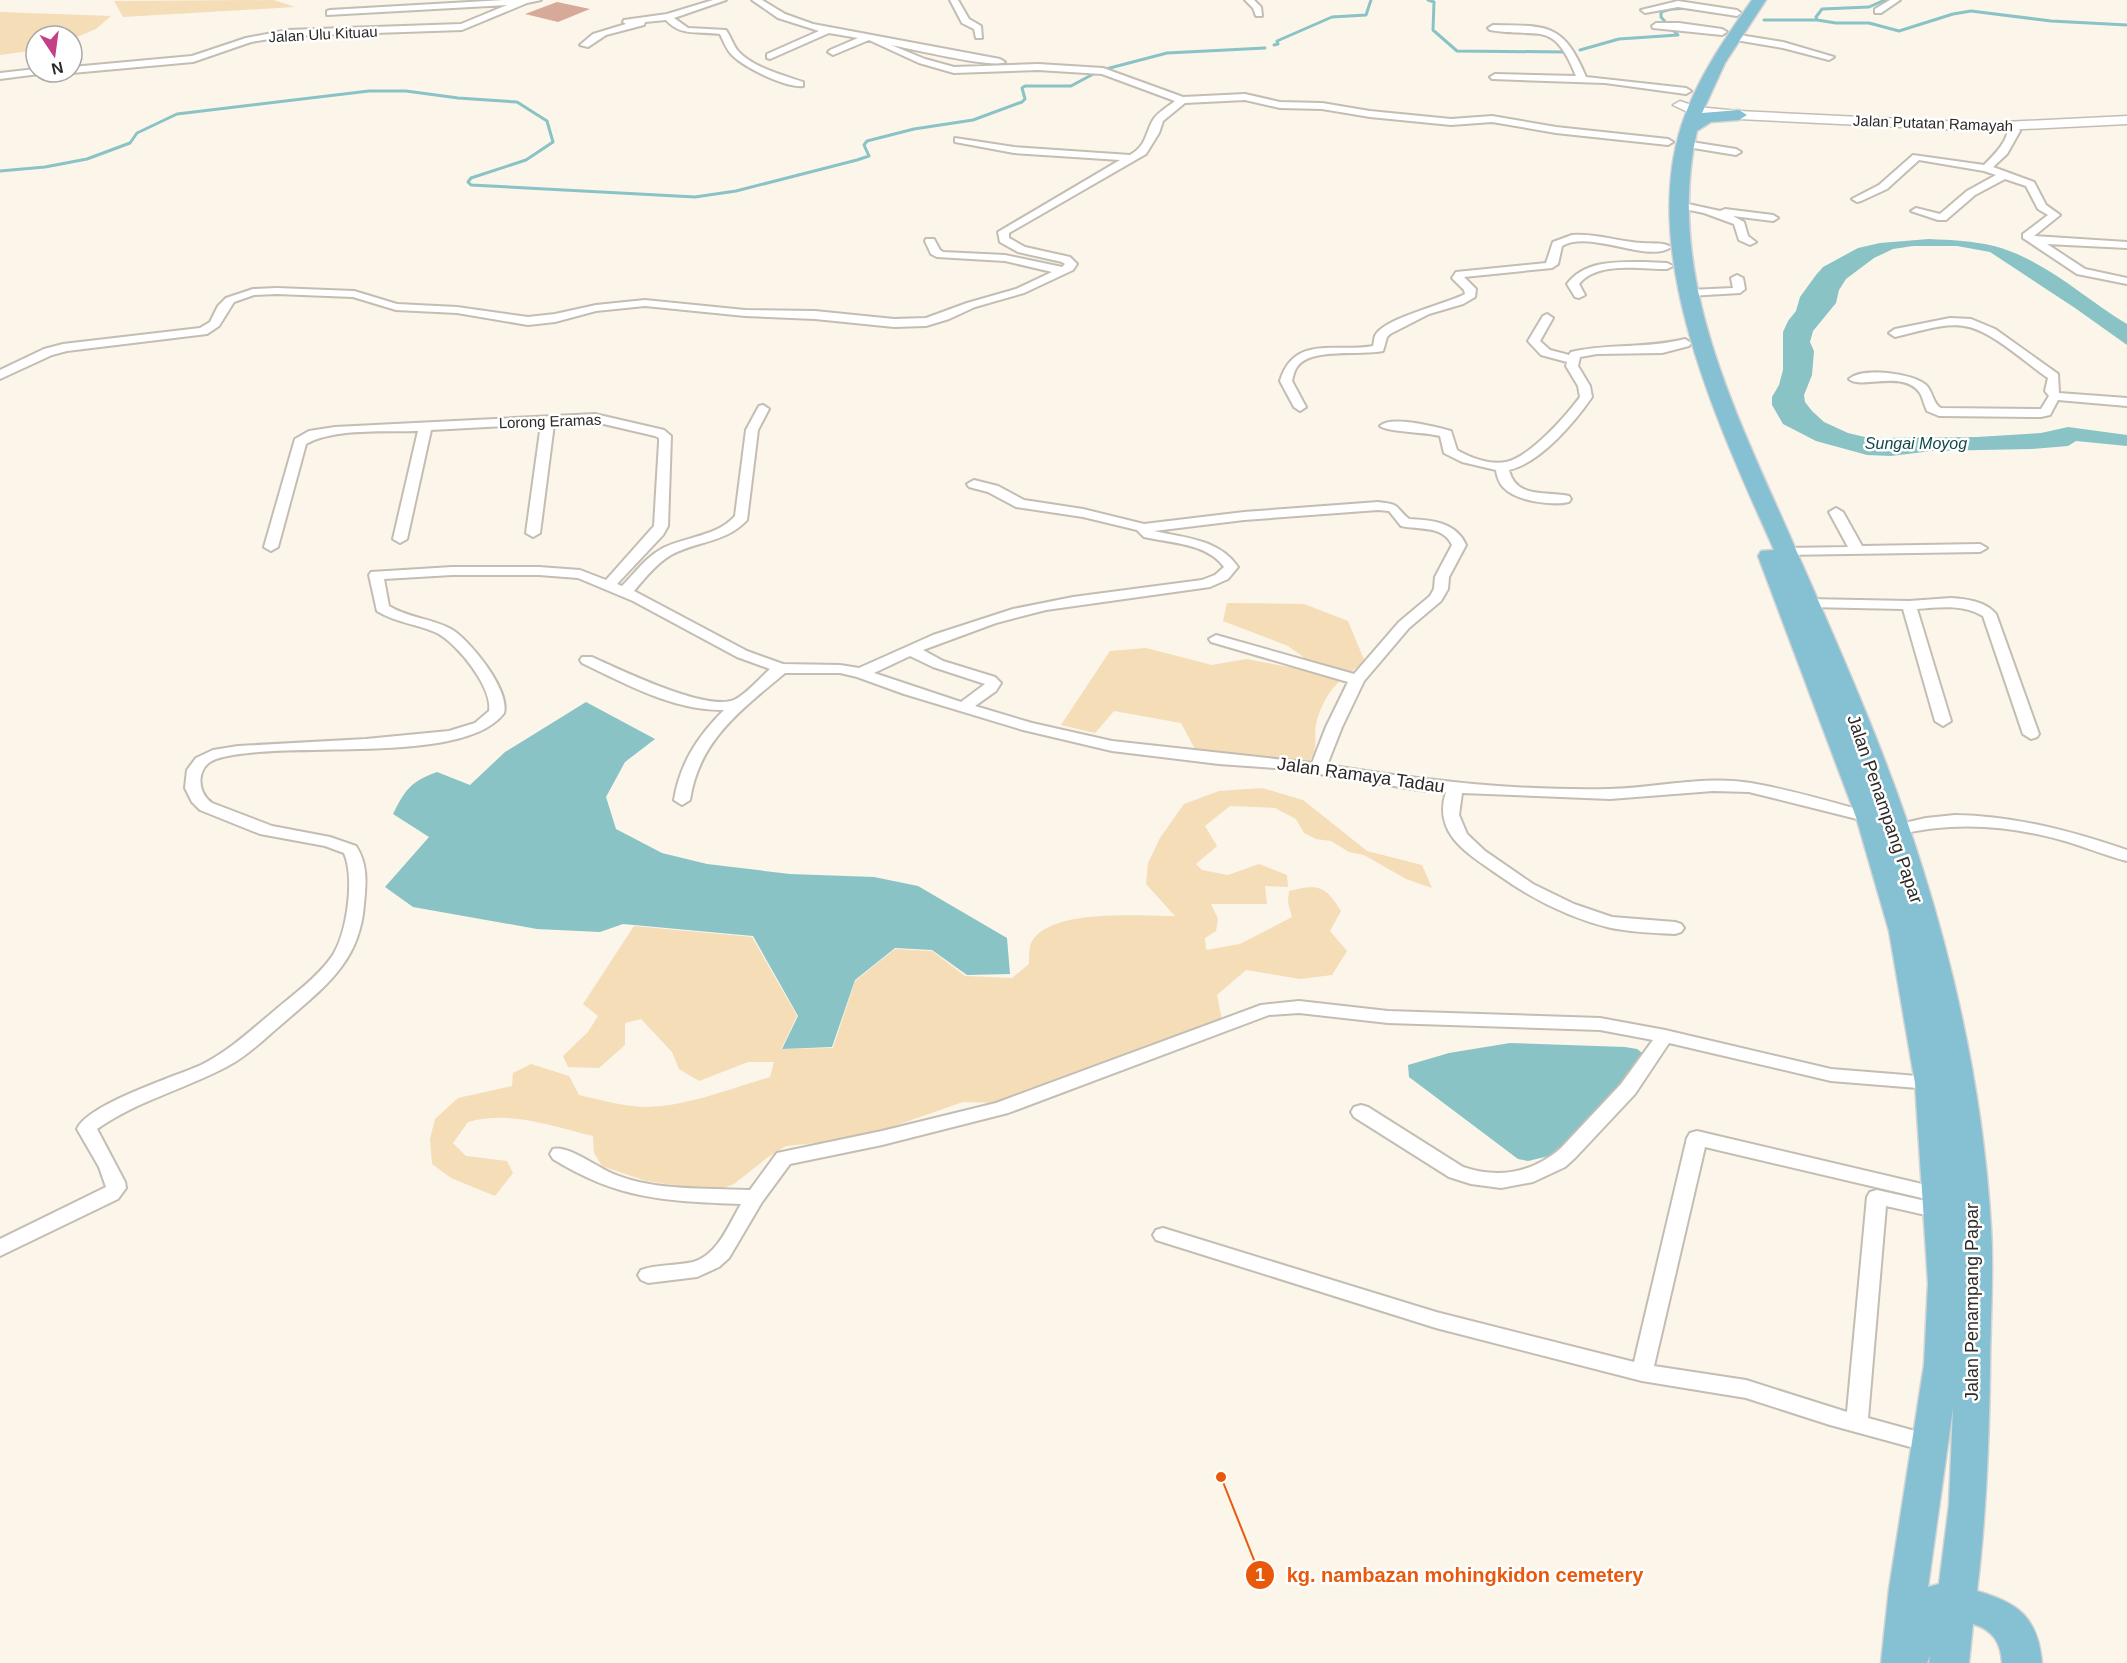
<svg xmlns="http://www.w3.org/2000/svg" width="2127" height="1663" font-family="Helvetica,sans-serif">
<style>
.green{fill:#f4ddb7}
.water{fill:#89c3c6}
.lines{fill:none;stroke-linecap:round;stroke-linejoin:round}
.stream{stroke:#89c3c6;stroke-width:3}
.building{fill:#d7a999}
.minor-casing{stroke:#c3bdb3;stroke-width:4}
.secondary-casing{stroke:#c3bdb3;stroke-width:3}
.primary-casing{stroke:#d5d4d4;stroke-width:3}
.minor{fill:#fff;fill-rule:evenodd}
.secondary{fill:#fff;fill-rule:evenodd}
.primary{fill:#85c1d3;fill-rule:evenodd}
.labels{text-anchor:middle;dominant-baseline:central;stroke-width:5;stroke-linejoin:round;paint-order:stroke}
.far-street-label{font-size:15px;fill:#2c2926;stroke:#fff}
.far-water-label{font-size:16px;font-style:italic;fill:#13484b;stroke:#fff}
.street-label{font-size:18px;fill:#2c2926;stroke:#fff}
.leader{fill:none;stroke:#e8590c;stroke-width:2}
.callout-dot{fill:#e8590c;stroke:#fff;stroke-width:2}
.mark-label{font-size:18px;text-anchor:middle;font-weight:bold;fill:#fff}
.callout-label{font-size:20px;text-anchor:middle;font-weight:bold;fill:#e8590c;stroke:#fff;stroke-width:5;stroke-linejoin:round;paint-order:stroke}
</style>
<rect width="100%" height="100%" fill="#fbf5ea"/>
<path class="green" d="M274,0L295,7L123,17L114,1Z
M0,12L111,16L96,29L72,39V36H36V50L0,55Z
M1227,603L1304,604L1348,621L1365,662C1341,678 1326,690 1317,720C1312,739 1321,746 1307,765L1195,749L1181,723L1114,711L1095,733L1061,725L1110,651L1146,648L1212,665L1246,659L1311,671L1313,664L1288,646L1223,621Z
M1262,788L1303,800L1367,851L1422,865L1432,888L1406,879L1364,855L1349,852L1331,841L1316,839L1304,833L1296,819L1275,808L1230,806L1205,826L1217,846L1196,864L1202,870L1228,875L1259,864L1287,875L1288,887L1265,886L1267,904H1211L1218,919L1216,931L1205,938L1206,950L1240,944L1292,917L1288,902L1289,891C1318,884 1325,885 1341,911L1330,931L1347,951L1332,975L1300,979L1246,970L1217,995L1222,1020L996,1103L963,1102L857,1139L786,1146L768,1157L734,1184L716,1191L646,1181L602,1166L594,1153L593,1136C551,1126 510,1110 468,1122L453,1143L466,1156L507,1161L513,1173L495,1196L451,1178L432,1164L430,1139L435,1119L458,1098L512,1086L513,1073L531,1064L569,1076L579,1095C601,1100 625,1107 648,1107C687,1106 733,1088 770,1077L774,1062H748L699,1081L679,1069L672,1052L641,1019L625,1023V1045L599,1068L568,1067L563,1056L588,1032L598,1016L583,1004L634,926L752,937L797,1016L781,1049L833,1048L855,981L895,949L932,951L965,976L1012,978L1029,964C1029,957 1029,946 1032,941C1052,908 1141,916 1175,916L1146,884L1148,863L1160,838L1184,804L1219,791Z"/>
<path class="water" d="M1929,239C1951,240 1973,241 1994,246C2044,259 2084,298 2127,324V345L2075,308L1990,252L1957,246H1913L1893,249L1874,258L1846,279L1839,290L1836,303L1813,331L1810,342L1814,351L1812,375L1804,395L1805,402L1812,411L1824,422L1848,433L1869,438L1977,437L2041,433L2068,427L2127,435V446L2076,441L2068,446L2031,449L1932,451L1891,456L1867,455L1816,441L1783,424L1772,405V397L1779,385L1783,370V332L1788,321L1796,311L1800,297L1816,275L1823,267L1858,248L1880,243Z
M586,702L655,739L625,762L606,797L616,829L662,853L707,864L790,874L874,877L918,886L1007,938L1010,974L967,975L932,950L895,948L855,980L832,1047L782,1049L798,1016L753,936L623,924L600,932L537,929L413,907L385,887L429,837L393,814C405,790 411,781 437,772L470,785L505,752Z
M1510,1043L1625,1047L1637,1049L1646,1056L1587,1124L1549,1156L1528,1161L1518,1159L1409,1077L1408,1065L1449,1053Z"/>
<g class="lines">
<path class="stream" d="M1428,0L1434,2L1433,30L1457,51L1565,52
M1885,0L1869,7L1822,9L1816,17L1817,20L1836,23H1869L1899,31L1953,14L1971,11L2051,21L2127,25
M1764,20H1817
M1667,24L1661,17V12C1679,5 1697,10 1716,13
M1274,45L1278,44L1277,41L1332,17L1366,15L1371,0
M1580,50L1619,39L1678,35L1671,28
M1106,69L1167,53L1265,48
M0,171L45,167L87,159L130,143L137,133L177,114L369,91H406L458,98L517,102L547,121L553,142L526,160L471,178L468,182L471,185L695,197L736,191L857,160L869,156L864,145L867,141L914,129L973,120L1022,102L1025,99L1022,88L1025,86H1071L1097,72"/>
</g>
<path class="building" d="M557,2L590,9L558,22L525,14Z"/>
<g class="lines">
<g class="minor-casing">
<path id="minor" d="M504,0H541L527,3L462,30L288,36L251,42L193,62L72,73L69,72H72V67L192,56L246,38L288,30L461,24L507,5L327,15V11L330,10Z
M713,0H726L674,18L688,28L726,30C731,37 733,45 738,51C754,68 782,75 803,82V86C786,88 745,68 732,55C726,49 724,42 720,34C699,31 681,37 666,20L645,22L644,25L606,35L588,47L580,45L593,34L626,24L623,22L624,20L667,14Z
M752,0H762L785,14L813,24L1000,59L1005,62C994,69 908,48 891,45L925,59L954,67L1038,64L1103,68L1183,97L1245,94L1280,102L1322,103L1370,111L1451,119L1492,116L1556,127L1668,139L1673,142L1668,145L1556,133L1492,122L1451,125L1370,117L1322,109L1280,108L1245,100L1185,103L1163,121L1159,133L1146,154L1009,233V238L1025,247L1070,257L1077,264L1073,270L1024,293L975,307L949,319L926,326L894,327L815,319L745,316L645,306L596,311L555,322L528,325L457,313L396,310L353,297L277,294L254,295L234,302L219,326L207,334L67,351L52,355L0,379V370L44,349L63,344L200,328L210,322L218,306L226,298L253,289L277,288L354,291L397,304L457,307L528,317L555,314L596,305L645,300L745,310L815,311L894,319L926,318L967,303L1016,289L1052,272L1005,261L937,257L931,254L925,241L926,239H934L940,250L943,252L1005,255L1062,267L1065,264L1062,262L1018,252L1000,242L998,232L1120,160L1014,153L955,142V138L1014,147L1130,155C1147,145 1145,134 1153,120C1158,112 1169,106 1175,101L1102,74L1038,70L954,73L919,63L869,40L833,55L828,52L830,50L858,38L829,33L770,59L767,58V54L819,31L778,18Z
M950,0H958L969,19L981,26L982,38H976L974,29L962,23Z
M1245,0H1254L1261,7L1262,16H1256L1253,8Z
M1890,0H1900L1881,13H1875V9Z
M1678,1L1737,10L1741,13L1737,16L1678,7L1645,13L1641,10Z
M1656,23H1679L1722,29L1727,32L1722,35L1653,28L1652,26Z
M1493,25C1547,26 1563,22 1586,77L1686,88L1691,91L1686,94L1605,83L1492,79L1490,77L1495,74L1576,76C1553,18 1540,39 1490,30L1488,28Z
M1733,34L1783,42L1834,57L1829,60L1783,48L1730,39L1728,37Z
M36,69V72H41L39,74L0,79V73Z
M2009,124H2017L2020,131L2007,154L1993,167L2034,182L2046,205L2060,215L2034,236L2127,242V248L2047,244L2085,269L2127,278V284L2077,274L2023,238V234L2048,215L2038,209L2026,186L2005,179L1975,195L1946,220H1938L1911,211L1916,208L1940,214L1967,191L1996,175L1984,171L1919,160L1887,189L1861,201L1857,202L1852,199L1879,185L1913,155L1984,165C1997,152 2008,141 2009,124Z
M1685,141L1736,149L1741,152L1736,155L1681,146V142Z
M1679,202L1720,211L1725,209L1773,215L1778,218L1773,221L1733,216L1744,222L1748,236L1756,242L1750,245L1739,240L1734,224L1704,213L1675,207L1674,205Z
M1572,235C1596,233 1619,242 1643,243C1652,244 1664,242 1671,247C1649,264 1590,229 1562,246L1558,264L1552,268L1464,277L1476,289L1475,297L1463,304L1429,314L1390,334L1387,337L1383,351C1361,356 1310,347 1297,367C1294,371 1293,377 1292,381L1306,407L1300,411L1294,407L1280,381C1294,334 1337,353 1373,346C1374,342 1374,339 1375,336C1383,318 1447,304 1465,294L1464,290L1452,278L1456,272L1546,263L1553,242Z
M1644,262L1667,263L1673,266L1667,269C1641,269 1597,261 1579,284L1585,295L1579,298L1575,297L1567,284C1585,260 1618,262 1644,262Z
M1737,275L1743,278L1745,289L1740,293L1689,296L1683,293L1689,290L1733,288L1731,278Z
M1547,314L1553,318L1540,341L1550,350L1569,355L1571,352C1610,343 1646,349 1685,339L1691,343L1689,346L1662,353L1597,354L1580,357L1578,366L1590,386L1592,397C1575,422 1540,463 1509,470C1516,499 1546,491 1569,496L1571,499L1569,502C1552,506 1516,501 1504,488C1499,483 1497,477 1496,470L1462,462L1444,453L1440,436C1425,432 1387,432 1380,426C1391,415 1436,427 1451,431L1457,450C1470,458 1490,465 1506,462C1530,457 1566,416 1580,397L1578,386L1566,366L1567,362L1541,355L1528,341L1543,316Z
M1950,318L1971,319L1995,329L2058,374L2059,393L2127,398V406L2058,400L2050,415L2041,417L1939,416L1927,411C1924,405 1923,398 1920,393C1903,369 1861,390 1849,379C1862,367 1913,373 1926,385C1933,392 1933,404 1941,408L2041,409L2049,396L2045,391L2048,378C2026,363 1994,333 1969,327C1947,321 1917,332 1895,337L1889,333L1895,329Z
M763,405L769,409L758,430L747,520C726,543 696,541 671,555C656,564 645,578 634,591L747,651L783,664L840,665L859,668L933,635L1013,609L1073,597L1202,580L1215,575L1224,567C1207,543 1170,543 1144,537L1137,530L1083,517L1016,507L988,492L969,487L967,484L974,480L998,486L1024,500L1083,509L1144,524L1244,512L1378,502C1403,505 1393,506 1409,519C1431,520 1456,522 1466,545L1449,577L1448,589L1441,601L1409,628L1364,681L1342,727L1327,765C1420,780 1514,791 1609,789C1655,788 1705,775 1751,783C1792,790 1834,803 1875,814L1877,817L1869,822L1749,792L1713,791L1610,799L1462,793L1459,815L1467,834L1485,851L1533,884L1574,904L1612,917L1675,922L1681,924L1684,928L1681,932L1675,934C1654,933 1632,932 1611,928C1570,918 1534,900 1500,876C1470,855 1432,835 1446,792L1419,790L1289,769L1219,764L1112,751L1023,730L904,694L857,677L840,673H785C741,710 699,740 690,800L682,805L674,800C680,763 698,736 724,710C674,711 626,684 582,663L580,660L582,657H592C619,669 710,714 736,699C748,692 759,679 770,669L737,657L633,601L578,578L539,575H452L384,579L389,606C408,618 431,618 451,629C470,640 510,690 504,713C463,768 281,738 216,759C196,766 196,792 212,803L272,826L330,837L356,846C368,864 366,884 364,904C360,963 323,988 282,1024C265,1038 249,1055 228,1066C185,1089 137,1101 97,1129L125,1182L126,1188L118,1199L0,1256V1239L106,1187L99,1167L77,1129C88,1104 174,1077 201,1065C229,1051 250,1031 274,1011C294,994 318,977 333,955C347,932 355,878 344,853L325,846L260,834L200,810L192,802L185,788L187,770L196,758L213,750L238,746L366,739L449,731L475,723L489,711C493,688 458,644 437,633C418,624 396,623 377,611L369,575L371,572L452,567H539L580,570L606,580L654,526L659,442V438L655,436L595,422L554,424L540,533L533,537L526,533L541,424L431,430L407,539L400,543L393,539L418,431C385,432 334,428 306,444L278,547L271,551L264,547L295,439L309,431L335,427L595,414L664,430L671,436L668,526L663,535L617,584L622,586C635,573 646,557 663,548C687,536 716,537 735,516L746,430L759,406ZM1378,510L1389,511L1401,526C1419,530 1443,525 1452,545L1435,577L1434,589L1430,596L1399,622L1354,674L1216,635L1209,639L1211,642L1348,682L1326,727L1312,763L1112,741L1032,723L975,706L996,691L1001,683L995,677L943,661L923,650L996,623L1046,610L1210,587L1228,579L1238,567C1219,539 1185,538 1154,531L1244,520ZM910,656L933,667L985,684L961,702L874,673Z
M1836,508L1843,512L1862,546L1980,544L1987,548L1980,552L1782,555L1780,552L1782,549L1787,548L1848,547L1829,512Z
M1951,598C1966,599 1985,601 1996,614L2039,734L2037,737L2031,739L2023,734L1983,616C1963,604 1940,607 1917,609L1951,721L1943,726L1935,721L1903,609L1808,607L1801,603L1808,599L1909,601Z
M1955,815C2015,816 2071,831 2127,850V861C2106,856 2086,847 2065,841C2009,825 1954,821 1897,835L1889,830L1891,826L1926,818Z
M1299,1001L1388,1011L1600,1018L1665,1030L1831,1069L1930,1077L1937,1078L1939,1083L1937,1088L1930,1089L1831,1081L1669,1043L1635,1094L1575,1158L1565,1167L1533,1182L1501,1188L1471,1184L1449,1177L1354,1117L1351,1112L1354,1107L1361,1105L1368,1107L1463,1167C1498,1179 1533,1173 1561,1148L1621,1084L1653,1040L1600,1030L1388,1023L1299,1013L1269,1015L1008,1113L882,1145L790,1164L762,1202L729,1258L719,1267L697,1277L648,1283L641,1280L638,1275L641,1270C658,1264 676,1266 693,1262C718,1255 729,1224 741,1204C666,1201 619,1200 553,1159L550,1154L553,1149C569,1145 599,1169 616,1175C657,1191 706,1188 750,1190L777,1153L882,1131L996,1103L1261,1005Z
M1697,1131L1939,1188L1946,1190L1949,1195L1946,1200L1939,1202L1705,1147L1654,1366L1746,1380L1847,1412L1867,1197L1870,1192L1877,1190L1939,1204L1946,1206L1949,1211L1946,1216L1939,1218L1886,1206L1868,1418L1937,1437L1940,1443L1937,1449L1929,1452L1830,1425L1746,1398L1642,1381L1436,1328L1156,1240L1153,1235L1156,1230L1163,1228L1436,1312L1634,1362L1687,1138L1690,1133Z"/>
</g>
<g class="secondary-casing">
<path id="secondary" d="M1680,101L1697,107L1739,111L1985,123L2127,116V124L1985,131L1739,119L1694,115L1673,105Z"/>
</g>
<g class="primary-casing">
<path id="primary" d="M1752,0H1766L1725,63L1702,113L1739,110L1747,115L1739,120L1711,122L1697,131C1663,282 1742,424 1800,559C1845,661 1890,763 1923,870C1959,985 1984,1106 1991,1227C1994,1275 1990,1323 1990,1371C1989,1445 1986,1518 1977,1591C2019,1603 2038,1618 2042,1663H2002C2001,1643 1993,1630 1973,1624L1969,1663H1929L1930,1656L1927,1663H1881L1889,1589L1924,1365L1928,1283L1915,1083L1889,931L1856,817L1758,556L1761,551L1774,550C1721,430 1639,260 1681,127C1696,80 1724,40 1752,0ZM1953,1408L1949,1505L1939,1584L1928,1587Z"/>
</g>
<use href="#minor" class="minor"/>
<use href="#secondary" class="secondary"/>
<use href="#primary" class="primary"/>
</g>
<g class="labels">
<g class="far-street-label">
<text transform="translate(323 34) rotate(-3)">Jalan Ulu Kituau</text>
<text transform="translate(1933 123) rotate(2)">Jalan Putatan Ramayah</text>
<text transform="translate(550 421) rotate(-2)">Lorong Eramas</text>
</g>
<g class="far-water-label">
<text x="1916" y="443">Sungai Moyog</text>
</g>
<g class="street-label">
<text transform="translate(1361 775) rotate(8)">Jalan Ramaya Tadau</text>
<text transform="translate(1885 809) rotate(71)">Jalan Penampang Papar</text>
<text transform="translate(1972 1302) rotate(-90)">Jalan Penampang Papar</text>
</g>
</g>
<path class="leader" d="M1221 1477L1260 1575"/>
<g class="callout-dot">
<circle cx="1221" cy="1477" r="6"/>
<circle cx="1260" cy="1575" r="15"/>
</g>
<g class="mark-label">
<text x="1260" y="1581">1</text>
</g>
<g class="callout-label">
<text x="1465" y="1582">kg. nambazan mohingkidon cemetery</text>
</g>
<g transform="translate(54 54) rotate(167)"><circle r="28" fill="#ffffff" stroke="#aba9a8" stroke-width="1.5"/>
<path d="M0-4.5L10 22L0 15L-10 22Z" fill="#c44086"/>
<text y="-9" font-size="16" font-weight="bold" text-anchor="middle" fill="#2c2926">N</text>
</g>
</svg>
